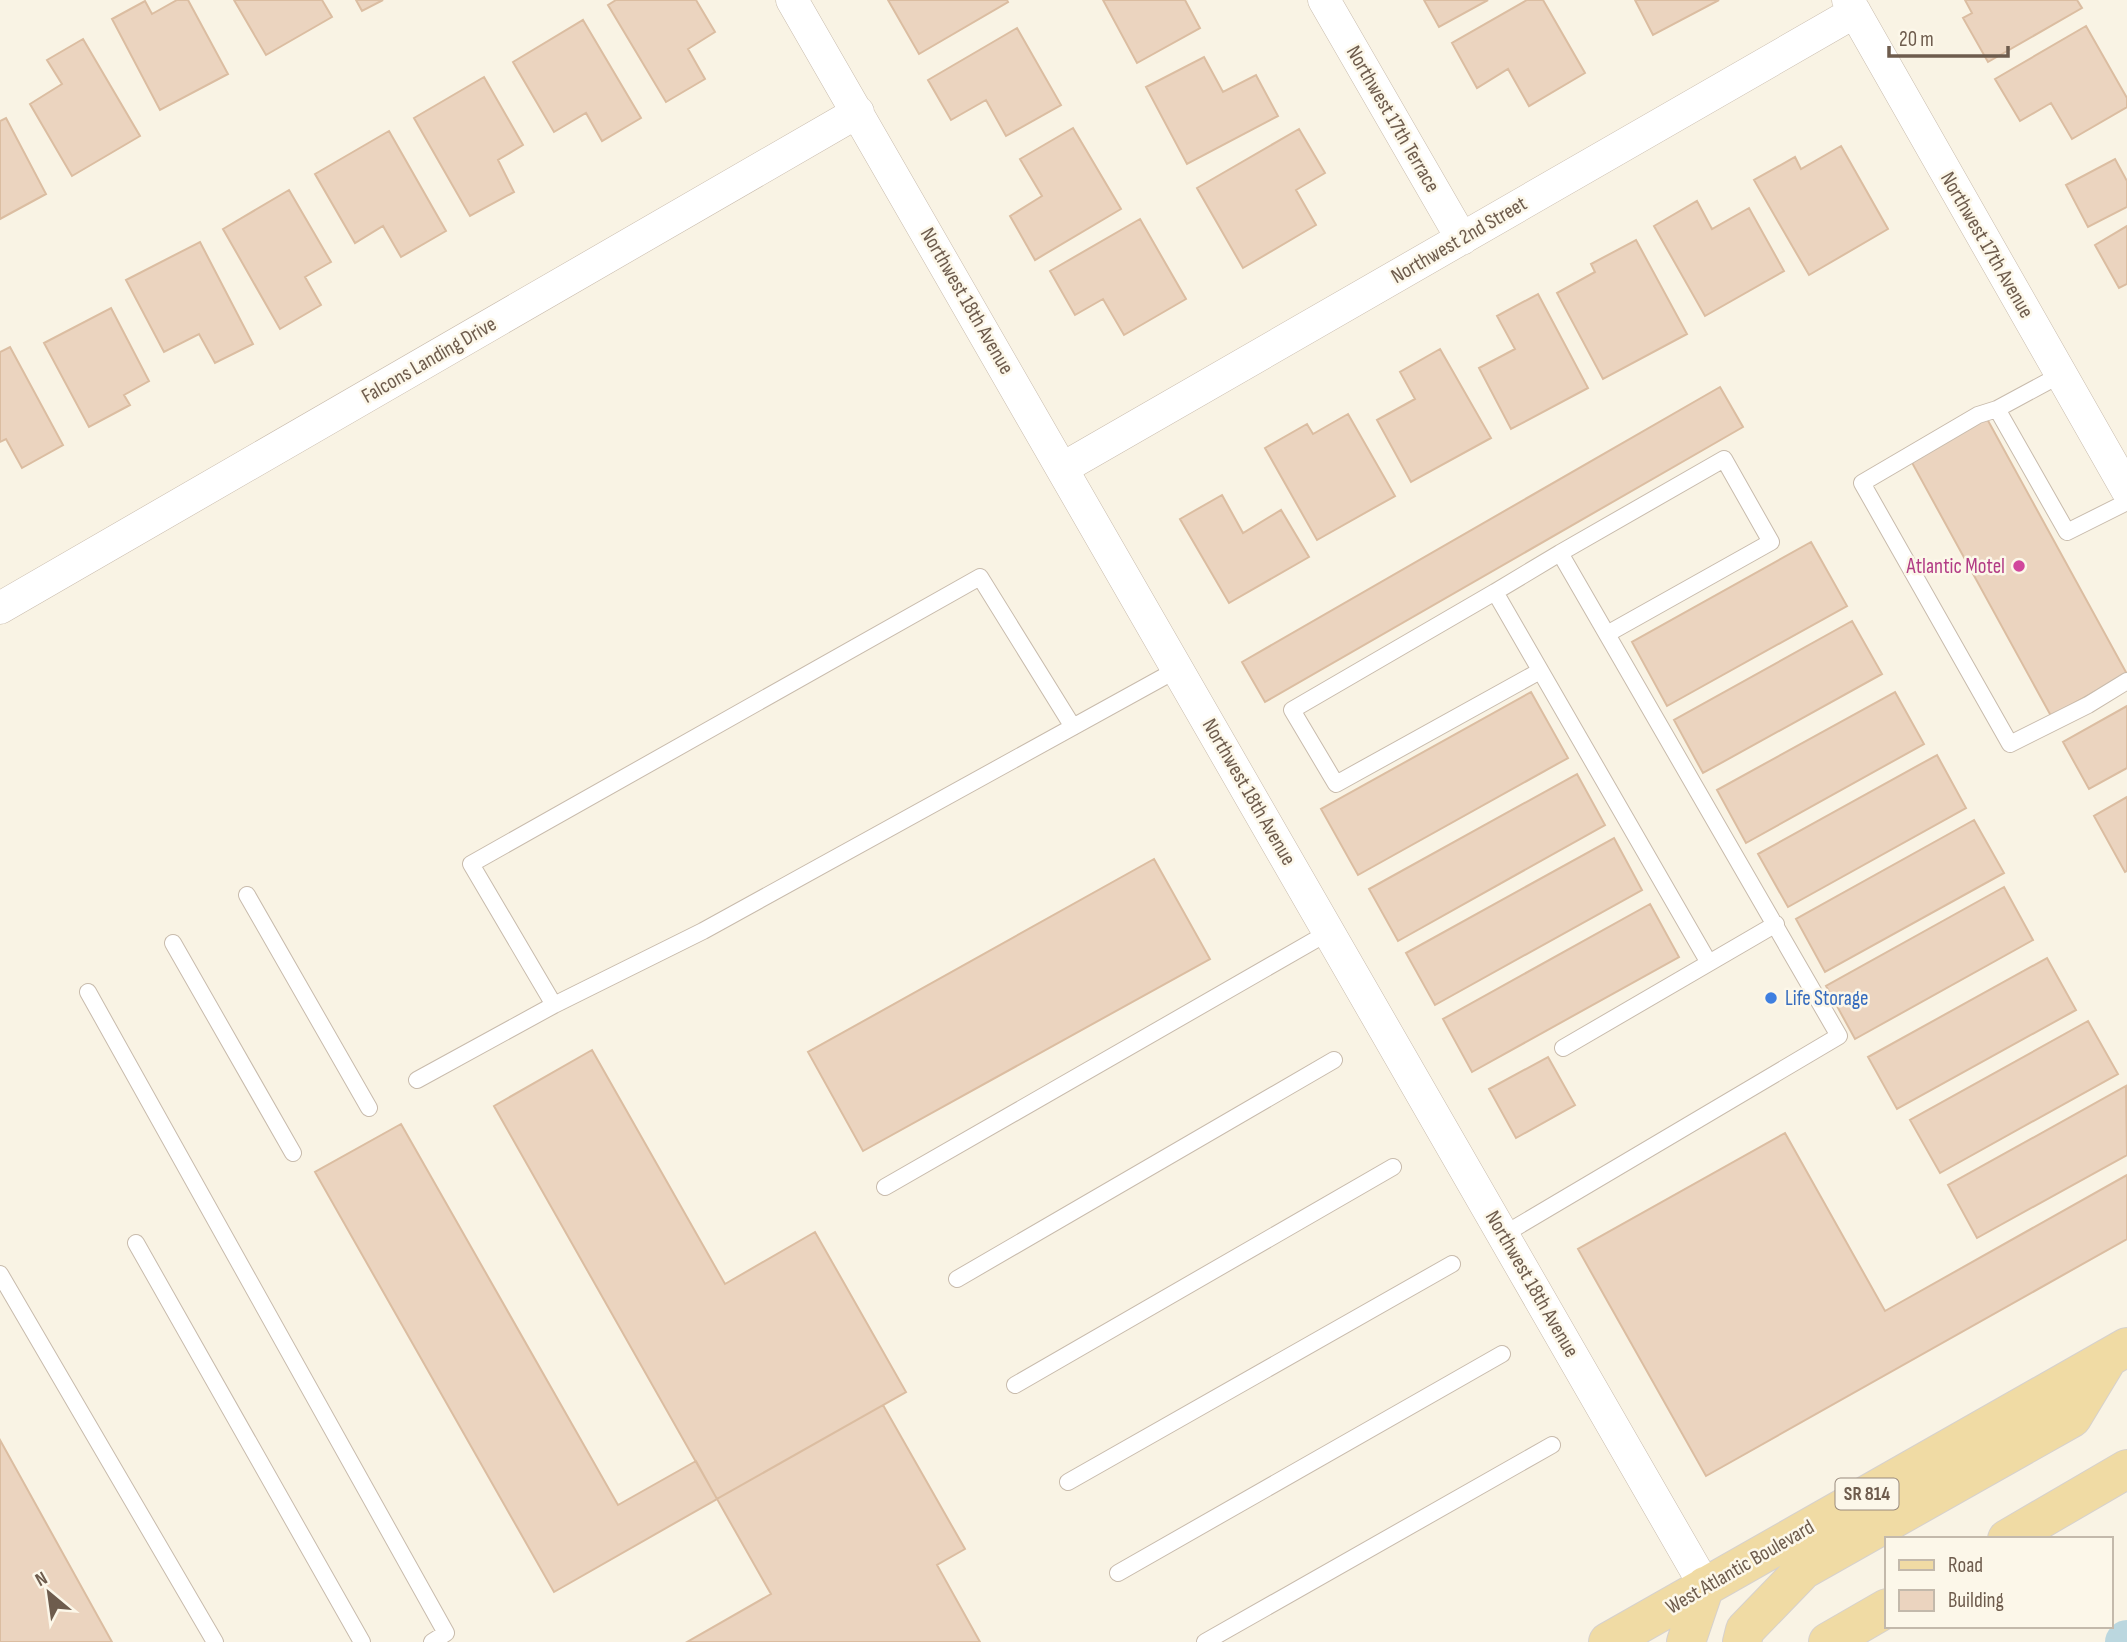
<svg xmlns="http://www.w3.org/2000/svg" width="2127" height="1642" font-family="'Sofia Sans Condensed',sans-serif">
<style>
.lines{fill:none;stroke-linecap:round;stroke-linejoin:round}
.canal{stroke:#bbd7df;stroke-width:42}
.building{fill:#ebd4bf;stroke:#dbbda1;stroke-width:2}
.service-casing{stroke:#c8bbac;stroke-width:18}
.minor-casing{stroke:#c8bbac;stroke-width:33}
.primary-casing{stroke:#d6d1cd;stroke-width:40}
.service{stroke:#fff;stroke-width:16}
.minor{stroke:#fff;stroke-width:32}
.primary{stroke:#f0dba4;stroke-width:38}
.hotel-dot{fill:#d1479c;stroke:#fcf7e9;stroke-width:2.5}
.shop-dot{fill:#3f7fe0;stroke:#fcf7e9;stroke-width:2.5}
.labels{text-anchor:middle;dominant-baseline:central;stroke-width:5;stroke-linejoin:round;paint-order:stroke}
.shield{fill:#fcf7e9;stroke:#998a7c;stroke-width:2}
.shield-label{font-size:19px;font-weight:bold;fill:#6e5c4d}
.street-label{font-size:21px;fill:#6e5c4d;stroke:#fcf7e9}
.hotel-label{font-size:21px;fill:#b23c85;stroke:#fcf7e9;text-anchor:end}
.shop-label{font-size:21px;fill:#366cbe;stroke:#fcf7e9;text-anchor:start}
</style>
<rect width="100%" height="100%" fill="#f9f3e4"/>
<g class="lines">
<path class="canal" d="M2126,1642L2127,1641"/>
</g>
<path class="building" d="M177,0H188L228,74L160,110L112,19L145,1L152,14Z
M234,0H322L332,17L266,55Z
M356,0H383L362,11Z
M616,0H696L715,32L688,49L705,79L666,102L608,5Z
M888,0H1007L1008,2L919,54Z
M1103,0H1185L1200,28L1137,63Z
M1424,0H1488L1439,27Z
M1527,0H1543L1585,73L1529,106L1508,69L1477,88L1452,43Z
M1635,0H1719L1653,35Z
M1965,0H2077L2082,8L1988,62L1963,18L1972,13Z
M583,20L641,118L602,141L586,113L554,132L513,62Z
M2086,26L2127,98V107L2072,139L2051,103L2020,121L1995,79Z
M1017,28L1061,105L1006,136L986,100L951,120L928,80Z
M83,39L140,136L72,176L30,104L62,84L47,60Z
M1204,57L1223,92L1256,75L1278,116L1187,164L1146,87Z
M484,77L523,145L498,160L514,192L470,216L414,118Z
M6,118L46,194L0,219V121Z
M1073,128L1121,209L1035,260L1010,216L1042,196L1020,159Z
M1299,129L1325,173L1296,190L1316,225L1243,268L1197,188Z
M389,131L446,231L401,257L383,226L355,243L315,174Z
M1841,146L1888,229L1809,275L1754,180L1795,157L1801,169Z
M2115,159L2127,181V207L2088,227L2066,185Z
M289,190L331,262L305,277L321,305L280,329L223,229Z
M1697,201L1712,229L1749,208L1784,271L1705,316L1654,226Z
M1140,219L1186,299L1124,335L1103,299L1075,315L1050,271Z
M2127,226V284L2119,288L2095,245Z
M1636,240L1687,334L1603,379L1557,293L1595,272L1591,264Z
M200,242L253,344L215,363L199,334L164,352L126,280Z
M1538,294L1588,388L1511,429L1479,368L1515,349L1497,316Z
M111,308L149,381L124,395L130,405L89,427L44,343Z
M10,347L63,445L22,468L6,439L0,442V352Z
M1440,349L1491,438L1411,482L1377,420L1415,399L1400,372Z
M1720,387L1743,427L1265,702L1242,662Z
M1348,414L1395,496L1317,540L1265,448L1307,424L1313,434Z
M1986,417L2127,674L2051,716L1910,459Z
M1222,495L1243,533L1281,510L1309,557L1229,603L1180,519Z
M1811,542L1847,606L1667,706L1632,642Z
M1852,621L1882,674L1703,773L1674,720Z
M1531,692L1568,758L1358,875L1321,809Z
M1895,692L1924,744L1746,843L1717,790Z
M2127,706V768L2089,789L2063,742Z
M1937,755L1966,808L1788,907L1758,854Z
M1577,774L1605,825L1398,941L1369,889Z
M2127,797V871L2125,872L2094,816Z
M1974,820L2004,873L1825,972L1796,919Z
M1614,838L1642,890L1435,1005L1406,953Z
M1154,859L1210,959L863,1151L808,1052Z
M2004,887L2033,940L1855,1039L1826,986Z
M1650,904L1679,957L1472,1072L1443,1019Z
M2047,958L2076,1010L1897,1109L1868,1057Z
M2088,1021L2118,1074L1940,1173L1910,1120Z
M592,1050L725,1284L815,1232L906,1392L717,1499L494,1106Z
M1548,1057L1575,1105L1516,1138L1489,1089Z
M2126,1086L2127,1155L1977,1238L1948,1185Z
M401,1124L618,1505L696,1461L717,1499L554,1592L315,1172Z
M1785,1133L1885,1311L2127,1175V1239L1706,1476L1578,1249Z
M883,1405L965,1549L937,1565L980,1642H687L771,1594L717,1499Z
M0,1440L112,1642H0Z"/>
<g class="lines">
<g class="service-casing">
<path id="service" d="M2060,375L1997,409L2067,532L2127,502
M1997,409L1978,415L1862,483L2010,744L2088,705L2127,681
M1495,592L1560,553
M1540,671L1336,784L1292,710L1495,592L1709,963
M247,895L369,1108
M173,943L293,1153
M88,992L446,1633L432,1642
M554,1005L471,864L980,577L1073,727
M1563,1048L1776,924
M417,1080L554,1005L703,931L1178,669
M885,1187L1329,932
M1503,1235L1839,1036L1560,553L1724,459L1771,542L1607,634
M136,1243L362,1642
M0,1274L215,1642
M957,1279L1334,1060
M1015,1385L1393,1167
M1068,1482L1452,1264
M1118,1573L1502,1354
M1205,1642L1552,1445"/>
</g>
<g class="minor-casing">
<path id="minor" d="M792,0L1705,1586
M1324,0L1462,239
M1848,0L2127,490
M1063,468L1855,12
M0,608L858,112"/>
</g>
<g class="primary-casing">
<path id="primary" d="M2007,1539L2127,1469
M1608,1642L2127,1347
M1686,1642L1705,1586
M1742,1642L1745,1630L1803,1570L2072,1418L2107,1360
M1828,1642L1887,1608"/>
</g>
<use href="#service" class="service"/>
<use href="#minor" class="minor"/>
<use href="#primary" class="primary"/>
</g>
<circle class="hotel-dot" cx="2019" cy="566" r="7"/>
<circle class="shop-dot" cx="1771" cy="998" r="7"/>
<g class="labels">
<rect class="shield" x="1835.5" y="1478.5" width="63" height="31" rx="5"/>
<g class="shield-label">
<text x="1867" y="1494">SR 814</text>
</g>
<g class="street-label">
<text transform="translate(1393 119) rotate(60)">Northwest 17th Terrace</text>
<text transform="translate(1459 240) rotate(-30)">Northwest 2nd Street</text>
<text transform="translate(1987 245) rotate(60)">Northwest 17th Avenue</text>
<text transform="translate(967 301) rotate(60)">Northwest 18th Avenue</text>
<text transform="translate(429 360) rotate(-30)">Falcons Landing Drive</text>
<text transform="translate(1249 792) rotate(60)">Northwest 18th Avenue</text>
<text transform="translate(1532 1284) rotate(60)">Northwest 18th Avenue</text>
<text transform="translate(1740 1567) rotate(-30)">West Atlantic Boulevard</text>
</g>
<g class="hotel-label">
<text x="2005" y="566">Atlantic Motel</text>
</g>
<g class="shop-label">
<text x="1785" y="998">Life Storage</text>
</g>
</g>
<rect x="1885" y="1537" width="228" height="91" fill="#fcf7e9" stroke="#c3b9ab" stroke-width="2"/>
<rect x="1899" y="1560" width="35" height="10" fill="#f0dba4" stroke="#c3b9ab" stroke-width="2"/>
<text x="1948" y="1572" font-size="21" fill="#6e5c4d">Road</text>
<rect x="1899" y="1590" width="35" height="21" fill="#ebd4bf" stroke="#c3b9ab" stroke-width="2"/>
<text x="1948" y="1607" font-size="21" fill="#6e5c4d">Building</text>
<g transform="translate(49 1593) rotate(331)" stroke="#fcf7e9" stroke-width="5" paint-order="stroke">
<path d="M0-5L12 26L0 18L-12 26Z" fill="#6e5c4d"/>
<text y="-10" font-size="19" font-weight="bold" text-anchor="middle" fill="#6e5c4d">N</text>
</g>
<path d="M1889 46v10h119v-10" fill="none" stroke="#6e5c4d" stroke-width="3.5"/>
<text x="1899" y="46" font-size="21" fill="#6e5c4d" stroke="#fcf7e9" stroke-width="5" paint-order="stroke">20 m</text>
</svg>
